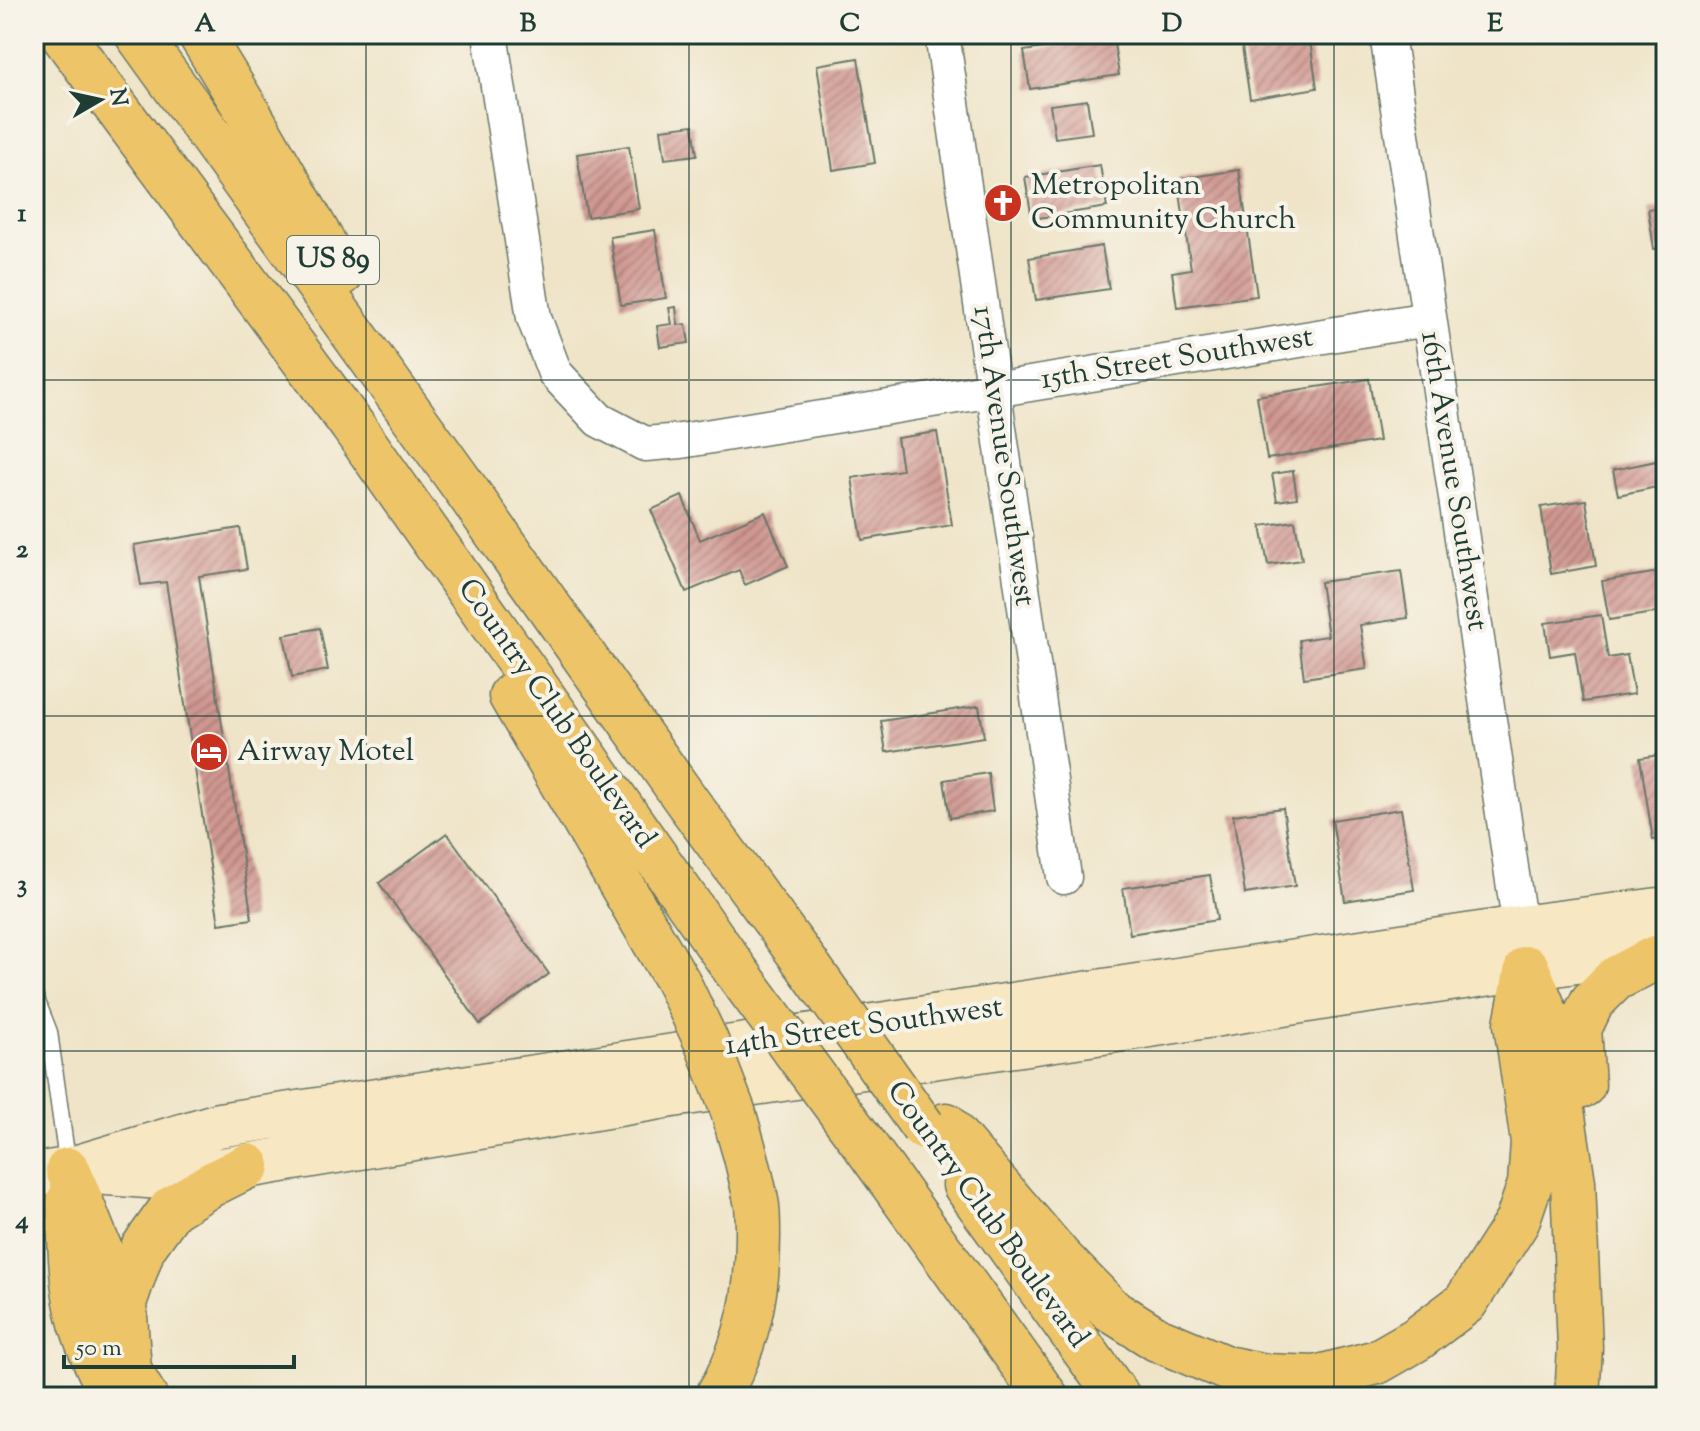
<svg xmlns="http://www.w3.org/2000/svg" width="1700" height="1431" font-family="'Sorts Mill Goudy',serif">
<style>
.building{fill:url(#building-hatch)}
.lines{fill:none;stroke-linecap:round;stroke-linejoin:round}
.lane-casing{stroke:#687768;stroke-width:19}
.street-casing{stroke:#687768;stroke-width:37}
.secondary-casing{stroke:#687768;stroke-width:47}
.highway-casing{stroke:#687768;stroke-width:47}
.lane{stroke:#fff;stroke-width:16}
.street{stroke:#fff;stroke-width:34}
.secondary{stroke:#f8e7c3;stroke-width:44}
.highway{stroke:#eec469;stroke-width:44}
.highway-bridge-casing{stroke:#687768;stroke-width:47;stroke-linecap:butt}
.highway-bridge{stroke:#eec469;stroke-width:44}
.grid{fill:none;stroke:#1f3d34;stroke-width:2;stroke-opacity:0.55}
.labels{text-anchor:middle;dominant-baseline:central;stroke-width:8;stroke-linejoin:round;paint-order:stroke}
.shield{fill:#f7f3e8;stroke:#60746a;stroke-width:2}
.shield-label{font-size:28px;font-weight:bold;fill:#1f3d34}
.poi-label{font-size:30px;fill:#1f3d34;stroke:#f7f3e8;text-anchor:start}
.street-label{font-size:30px;fill:#1f3d34;stroke:#f7f3e8}
.neatline{fill:none;stroke:#1f3d34;stroke-width:3}
.grid-label{font-size:26px;text-anchor:middle;font-weight:bold;fill:#1f3d34}
</style>
<defs>
<pattern id="building-hatch" width="6" height="6" patternUnits="userSpaceOnUse" patternTransform="scale(2)"><rect width="6" height="6" fill="#d09791"/><path d="M-1 1l2-2M0 6l6-6M5 7l2-2" fill="none" stroke="#a87c77"/></pattern>
</defs>
<rect width="100%" height="100%" fill="#f7f3e8"/>
<filter id="ink" filterUnits="userSpaceOnUse"><feTurbulence type="fractalNoise" baseFrequency=".0125" numOctaves="2"/><feDisplacementMap in="SourceGraphic" scale="16" xChannelSelector="R" yChannelSelector="G"/><feConvolveMatrix kernelMatrix="1 2 1 2 8 2 1 2 1" color-interpolation-filters="sRGB"/></filter>
<filter id="wash" filterUnits="userSpaceOnUse"><feTurbulence type="fractalNoise" baseFrequency=".006" numOctaves="4" result="noise"/><feDisplacementMap in="SourceGraphic" scale="32" xChannelSelector="R" yChannelSelector="G"/><feGaussianBlur stdDeviation="1.8" result="paint"/><feColorMatrix in="noise" values="0 0 0 0 0 0 0 0 0 0 0 0 0 0 0 0 0 1.4 0 .05"/><feComposite in="paint" operator="in"/></filter>
<g filter="url(#wash)">
<rect width="100%" height="100%" fill="#efe4c8"/>
<g id="blocks">
<path class="building" d="M1240,34H1309L1317,88L1250,99Z
M1113,37L1119,75L1030,89L1024,51Z
M858,58L875,163L833,170L817,65Z
M1087,100L1092,133L1055,138L1050,105Z
M693,125L697,155L665,159L661,129Z
M629,146L639,209L587,217L577,154Z
M1100,165L1107,207L1032,219L1025,177Z
M1239,170L1257,296L1177,307L1172,272L1191,269L1178,179Z
M1666,206V248L1654,249L1648,209Z
M655,230L666,298L621,305L610,237Z
M1102,246L1109,289L1036,300L1029,258Z
M676,307L678,325L686,324L689,343L660,347L657,326L672,324L669,308Z
M1369,379L1379,441L1267,459L1257,396Z
M937,432L952,525L862,540L852,478L902,470L897,438Z
M1656,461L1662,486L1618,495L1613,470Z
M1293,471L1297,498L1277,501L1272,474Z
M682,496L700,540L765,512L788,566L745,585L739,570L686,592L651,510Z
M1586,500L1596,566L1551,574L1541,507Z
M1295,521L1302,560L1268,565L1261,526Z
M240,528L247,569L199,576L252,919L219,924L166,582L141,585L134,545Z
M1401,571L1408,618L1360,625L1367,669L1304,678L1299,640L1328,636L1320,582Z
M1666,571V611L1609,620L1602,581Z
M1601,615L1608,658L1627,655L1634,694L1583,702L1575,652L1550,656L1545,623Z
M320,628L328,670L292,677L284,635Z
M979,706L984,737L886,752L881,721Z
M1666,754V838L1653,840L1640,758Z
M988,773L993,811L950,818L944,780Z
M1283,808L1295,886L1245,894L1233,815Z
M1401,809L1414,890L1345,901L1332,820Z
M447,833L549,974L480,1024L379,883Z
M1210,875L1217,920L1130,934L1123,888Z"/>
</g>
</g>
<g filter="url(#ink)">
<use href="#blocks" fill-opacity="0" stroke="#687768" stroke-width="2"/>
<g class="lines">
<g class="lane-casing">
<path id="lane" d="M34,994L49,1032L68,1168"/>
</g>
<g class="street-casing">
<path id="street" d="M490,34L534,318L555,373L599,420L645,444L681,441L1428,319
M942,34L1064,877
M1387,34L1520,928"/>
</g>
<g class="secondary-casing">
<path id="secondary" d="M94,1172L174,1178L672,1095L1137,1027L1339,995L1666,948
M34,1175L68,1170L219,1125L1520,928L1666,909"/>
</g>
<g class="highway-casing">
<path id="highway" d="M62,34L352,425L736,971
M137,34L464,487L686,800L811,970
M200,34L249,114L341,274
M511,696L678,982
M1527,968L1548,1019L1573,1182L1580,1348L1577,1397
M1583,1085L1579,1029L1592,1002L1615,979L1653,959L1666,955
M946,1125L1061,1259L1111,1310L1157,1339L1226,1368L1266,1376L1316,1378L1377,1362L1417,1339L1465,1303L1517,1222L1530,1184L1533,1142L1516,1024L1527,968
M864,1144L1046,1397
M68,1170L100,1250L129,1370L145,1397
M965,1185L1118,1397
M69,1201C70,1241 70,1284 81,1323C89,1349 100,1373 113,1397
M129,1370L124,1303L143,1248L171,1209L210,1185L248,1166
M717,1397C747,1348 758,1293 758,1237C758,1226 758,1216 757,1206C754,1189 750,1173 746,1157"/>
</g>
<use href="#lane" class="lane"/>
<use href="#street" class="street"/>
<use href="#secondary" class="secondary"/>
<use href="#highway" class="highway"/>
<g class="highway-bridge-casing">
<path id="highway-bridge" d="M811,970L923,1127
M736,971L864,1144
M678,982L706,1041L733,1111L746,1157"/>
</g>
<use href="#highway-bridge" class="highway-bridge"/>
</g>
</g>
<path class="grid" d="M366,34V1397M689,34V1397M1011,34V1397M1334,34V1397M34,380H1666M34,716H1666M34,1051H1666"/>
<defs>
<g id="church-disc" transform="scale(2)"><circle r="9.5" fill="#c8321e" stroke="#f7f3e8"/><path d="M-1.2-6h2.4v3.5h3.3v2.4h-3.3V6h-2.4V-.1h-3.3v-2.4h3.3Z" fill="#fff"/></g>
<g id="hotel-disc" transform="scale(2)"><circle r="9.5" fill="#c8321e" stroke="#f7f3e8"/><path d="M-6-4.5h1.5V1H6V5H4.5V3h-9V5H-6ZM-4 0a1.8 1.8 0 1 1 3.6 0ZM.5 0V-2.5h3Q6-2.5 6 0Z" fill="#fff"/></g>
</defs>
<g fill-rule="evenodd">
<use href="#church-disc" x="1003" y="203"/>
<use href="#hotel-disc" x="209" y="752"/>
</g>
<g class="labels">
<rect class="shield" x="287" y="236" width="92" height="48" rx="6"/>
<g class="shield-label">
<text x="333" y="260">US 89</text>
</g>
<g class="poi-label">
<text x="1031" y="186">Metropolitan<tspan x="1031" dy="34">Community Church</tspan></text>
<text x="237" y="752">Airway Motel</text>
</g>
<g class="street-label">
<text transform="translate(1177 359) rotate(-9)">15th Street Southwest</text>
<text transform="translate(1003 456) rotate(82)">17th Avenue Southwest</text>
<text transform="translate(1453 481) rotate(81)">16th Avenue Southwest</text>
<text transform="translate(556 714) rotate(55)">Country Club Boulevard</text>
<text transform="translate(864 1027) rotate(-8)">14th Street Southwest</text>
<text transform="translate(987 1215) rotate(54)">Country Club Boulevard</text>
</g>
</g>
<rect width="1700" height="1431" fill="none" stroke="#f7f3e8" stroke-width="88"/>
<g transform="translate(100 100) rotate(81)" stroke="#f7f3e8" stroke-width="6" paint-order="stroke">
<path d="M0-6L14 30L0 20L-14 30Z" fill="#1f3d34"/>
<text y="-12" font-size="22" font-weight="bold" text-anchor="middle" fill="#1f3d34">N</text>
</g>
<path d="M64 1355v12h230v-12" fill="none" stroke="#1f3d34" stroke-width="4"/>
<text x="76" y="1355" font-size="24" fill="#1f3d34" stroke="#f7f3e8" stroke-width="6" paint-order="stroke">50 m</text>
<rect x="44" y="44" width="1612" height="1343" class="neatline"/>
<g class="grid-label">
<text x="205" y="31">A</text>
<text x="528" y="31">B</text>
<text x="850" y="31">C</text>
<text x="1172" y="31">D</text>
<text x="1495" y="31">E</text>
<text x="22" y="221">1</text>
<text x="22" y="557">2</text>
<text x="22" y="892">3</text>
<text x="22" y="1228">4</text>
</g>
</svg>
